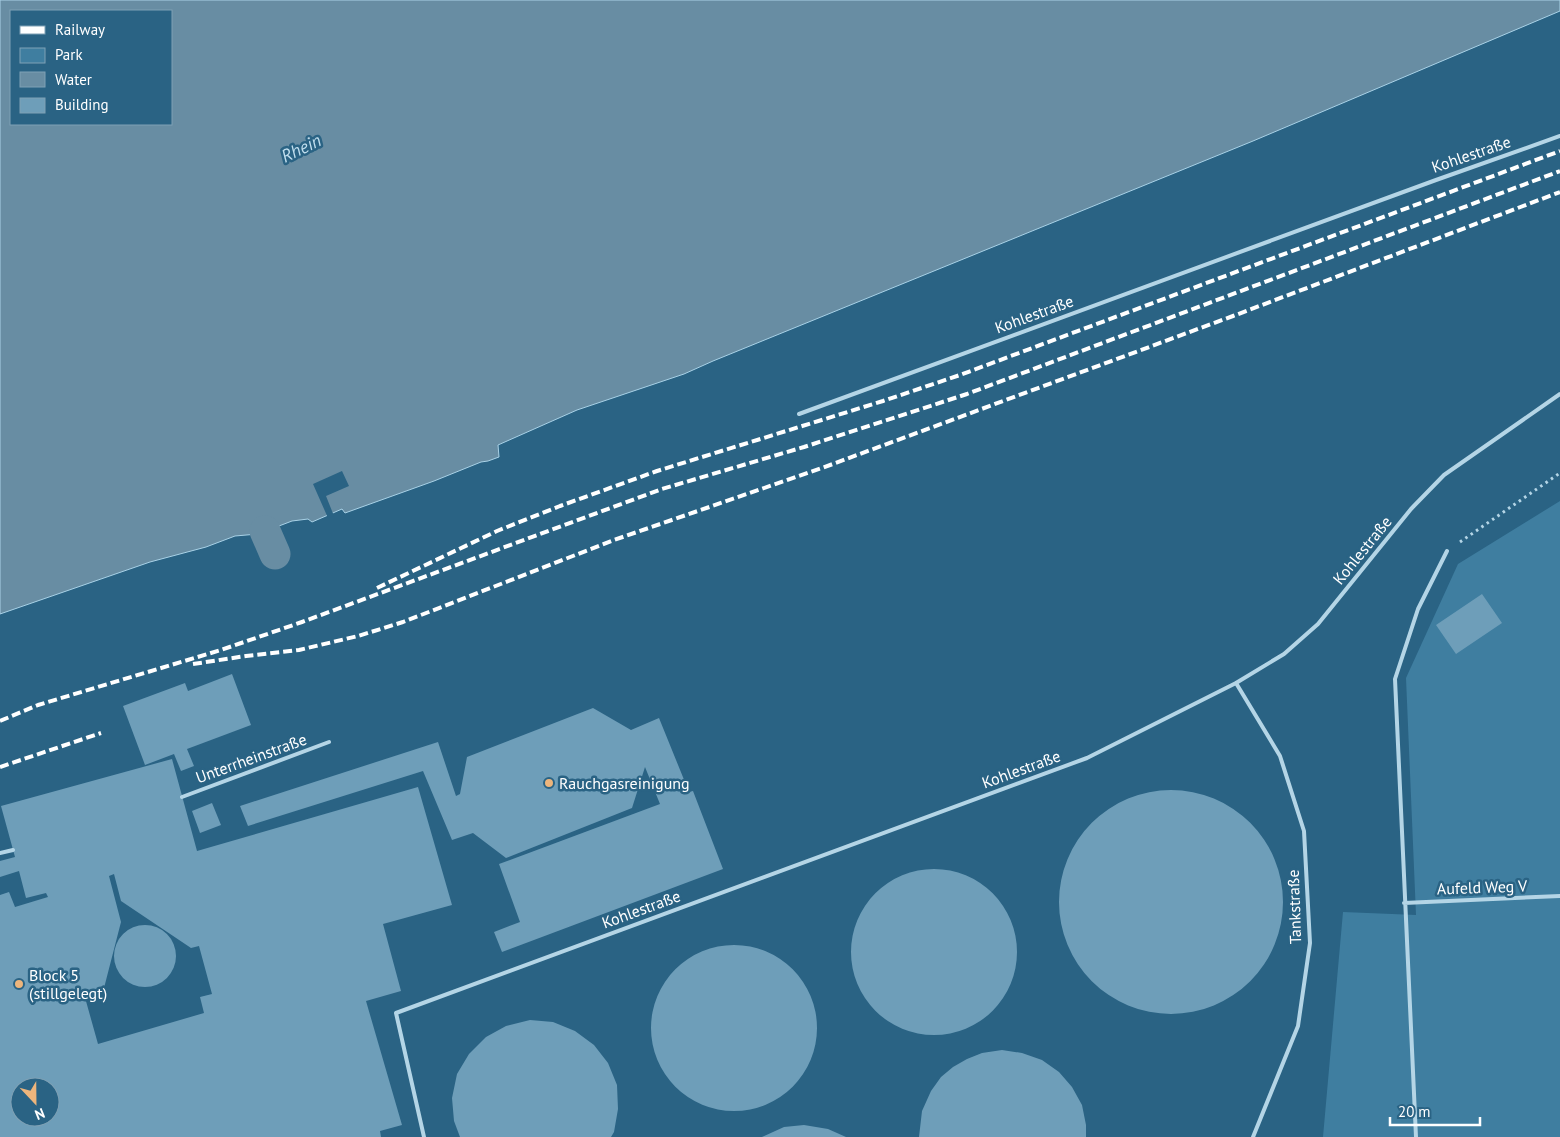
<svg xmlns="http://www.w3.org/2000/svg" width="1560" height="1137" font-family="'PT Sans',sans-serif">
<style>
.green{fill:#3f7ea0}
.water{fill:#688da3;stroke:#a9d2e7;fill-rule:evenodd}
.pier{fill:#2a6384}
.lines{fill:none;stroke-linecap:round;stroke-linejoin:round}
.canal{stroke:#688da3;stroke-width:31}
.building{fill:#6e9eb9;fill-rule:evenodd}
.path{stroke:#b4d5e6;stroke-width:3;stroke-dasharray:2.5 4;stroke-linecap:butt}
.lane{stroke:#b4d5e6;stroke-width:4}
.rail{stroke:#fff;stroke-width:4;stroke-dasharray:9 4;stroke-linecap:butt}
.poi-dot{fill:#edb57c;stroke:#2a6384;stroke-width:2}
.labels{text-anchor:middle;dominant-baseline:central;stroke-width:5;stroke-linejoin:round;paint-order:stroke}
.street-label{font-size:16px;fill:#fff;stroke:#2a6384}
.poi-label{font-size:16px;fill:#fff;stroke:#2a6384;text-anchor:start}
.water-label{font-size:18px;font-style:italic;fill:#c0deee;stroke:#2a6384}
</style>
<rect width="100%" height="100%" fill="#2a6384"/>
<path class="green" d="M1560,501V1137H1323L1343,912L1416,915L1406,678L1458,564Z"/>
<path class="water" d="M0,0H1560V11L1253,141L713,361L684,374L577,410L498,445L499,457L488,461L481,462L434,481L345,513L342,509L312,522L308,519L292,521L258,534L235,536L206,547L150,562L0,614ZM11,11H171V124H11Z"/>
<path class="pier" d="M342,471L349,486L326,496L334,516L328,518L313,484Z"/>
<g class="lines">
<path class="canal" d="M265,531L275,554"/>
</g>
<path class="building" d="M1482,594L1502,623L1456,654L1436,625Z
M232,674L251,725L187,749L194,766L181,771L174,754L145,765L123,706L185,683L188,691Z
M593,708L631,730L659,718L689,792L693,791L723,869L502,952L494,932L520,922L499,864L660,804L645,767L632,808L506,858L473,833L452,840L423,771L248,826L240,806L438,742L456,796L460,794L467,757Z
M172,759L197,851L418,787L452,905L383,924L401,991L366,1001L402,1125L380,1131L381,1137H0V895L9,892L15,907L48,897L46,893L26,898L19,871L0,877V861L15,857L1,806ZM114,874L121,901L191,948L199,946L212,994L200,997L204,1013L98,1044L84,994L104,988L121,922L109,876ZM20,1087H50V1117H20Z
M1059 902a112 112 0 1 1 224 0a112 112 0 1 1-224 0Z
M212,803L221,825L200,833L192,811Z
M851 952a83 83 0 1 1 166 0a83 83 0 1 1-166 0Z
M114 956a31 31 0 1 1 62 0a31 31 0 1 1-62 0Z
M651 1028a83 83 0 1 1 166 0a83 83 0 1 1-166 0Z
M530,1020L553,1022L575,1031L594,1045L608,1063L617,1085L618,1109L614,1132L611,1137H460L454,1121L452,1098L457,1074L469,1054L486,1037L506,1026Z
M1002,1050L1022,1053L1042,1060L1059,1072L1072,1087L1082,1105L1086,1125V1137H919L922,1111L931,1091L941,1077L953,1067L967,1059L982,1053Z
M804,1125L828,1129L846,1137H762L784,1127Z"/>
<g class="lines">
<path class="path" d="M1460,542L1560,473"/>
<path class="lane" d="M799,414L1436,180L1560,136
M1236,683L1280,756L1304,831L1310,943L1298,1026L1253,1137
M182,797L329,742
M0,853L13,850
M1404,903L1560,896
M424,1137L396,1013L1087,758L1236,683L1284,654L1318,624L1411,509L1444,475L1560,394
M1416,1137L1395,679L1418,609L1447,551"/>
<path class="rail" d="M377,588L497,531L560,506L657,471L883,401L960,375L1560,151
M193,664L246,656L299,650L358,636L403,622L614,540L822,468L1233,316L1560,192
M0,721L38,705L221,650L302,622L662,489L804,447L967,394L1560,171
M0,767L101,733"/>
</g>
<g class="poi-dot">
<circle cx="549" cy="783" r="5"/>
<circle cx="19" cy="984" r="5"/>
</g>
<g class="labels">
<g class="street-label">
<text transform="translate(1471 154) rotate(-19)">Kohlestraße</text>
<text transform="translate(1034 314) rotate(-20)">Kohlestraße</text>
<text transform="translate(1362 550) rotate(-51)">Kohlestraße</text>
<text transform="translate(251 758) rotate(-20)">Unterrheinstraße</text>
<text transform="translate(1021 769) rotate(-20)">Kohlestraße</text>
<text transform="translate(1482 887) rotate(-2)">Aufeld Weg V</text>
<text transform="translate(1294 907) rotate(-92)">Tankstraße</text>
<text transform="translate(641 909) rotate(-20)">Kohlestraße</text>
</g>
<g class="poi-label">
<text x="559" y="783">Rauchgasreinigung</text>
<text x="29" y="975">Block 5<tspan x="29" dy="18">(stillgelegt)</tspan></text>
</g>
<g class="water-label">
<text transform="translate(301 148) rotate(-26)">Rhein</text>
</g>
</g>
<rect x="10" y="10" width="162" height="115" fill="#2a6384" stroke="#7fa1b5"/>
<rect x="20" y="26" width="25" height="8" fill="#ffffff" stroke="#7fa1b5"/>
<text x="55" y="35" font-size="15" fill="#ffffff">Railway</text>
<rect x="20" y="48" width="25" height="15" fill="#3f7ea0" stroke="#7fa1b5"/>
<text x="55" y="60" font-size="15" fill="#ffffff">Park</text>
<rect x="20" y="72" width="25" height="15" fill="#688da3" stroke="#7fa1b5"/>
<text x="55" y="85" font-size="15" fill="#ffffff">Water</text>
<rect x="20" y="98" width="25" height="15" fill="#6e9eb9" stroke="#7fa1b5"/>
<text x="55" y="110" font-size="15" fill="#ffffff">Building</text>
<g transform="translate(35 1102) rotate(158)"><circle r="24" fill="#2a6384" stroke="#7fa1b5"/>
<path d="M0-4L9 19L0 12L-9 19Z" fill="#edb57c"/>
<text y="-8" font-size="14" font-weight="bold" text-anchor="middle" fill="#ffffff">N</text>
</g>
<path d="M1390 1117v8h90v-8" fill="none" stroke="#ffffff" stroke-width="2.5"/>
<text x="1398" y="1117" font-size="15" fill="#ffffff" stroke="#2a6384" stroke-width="4" paint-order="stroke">20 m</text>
</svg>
